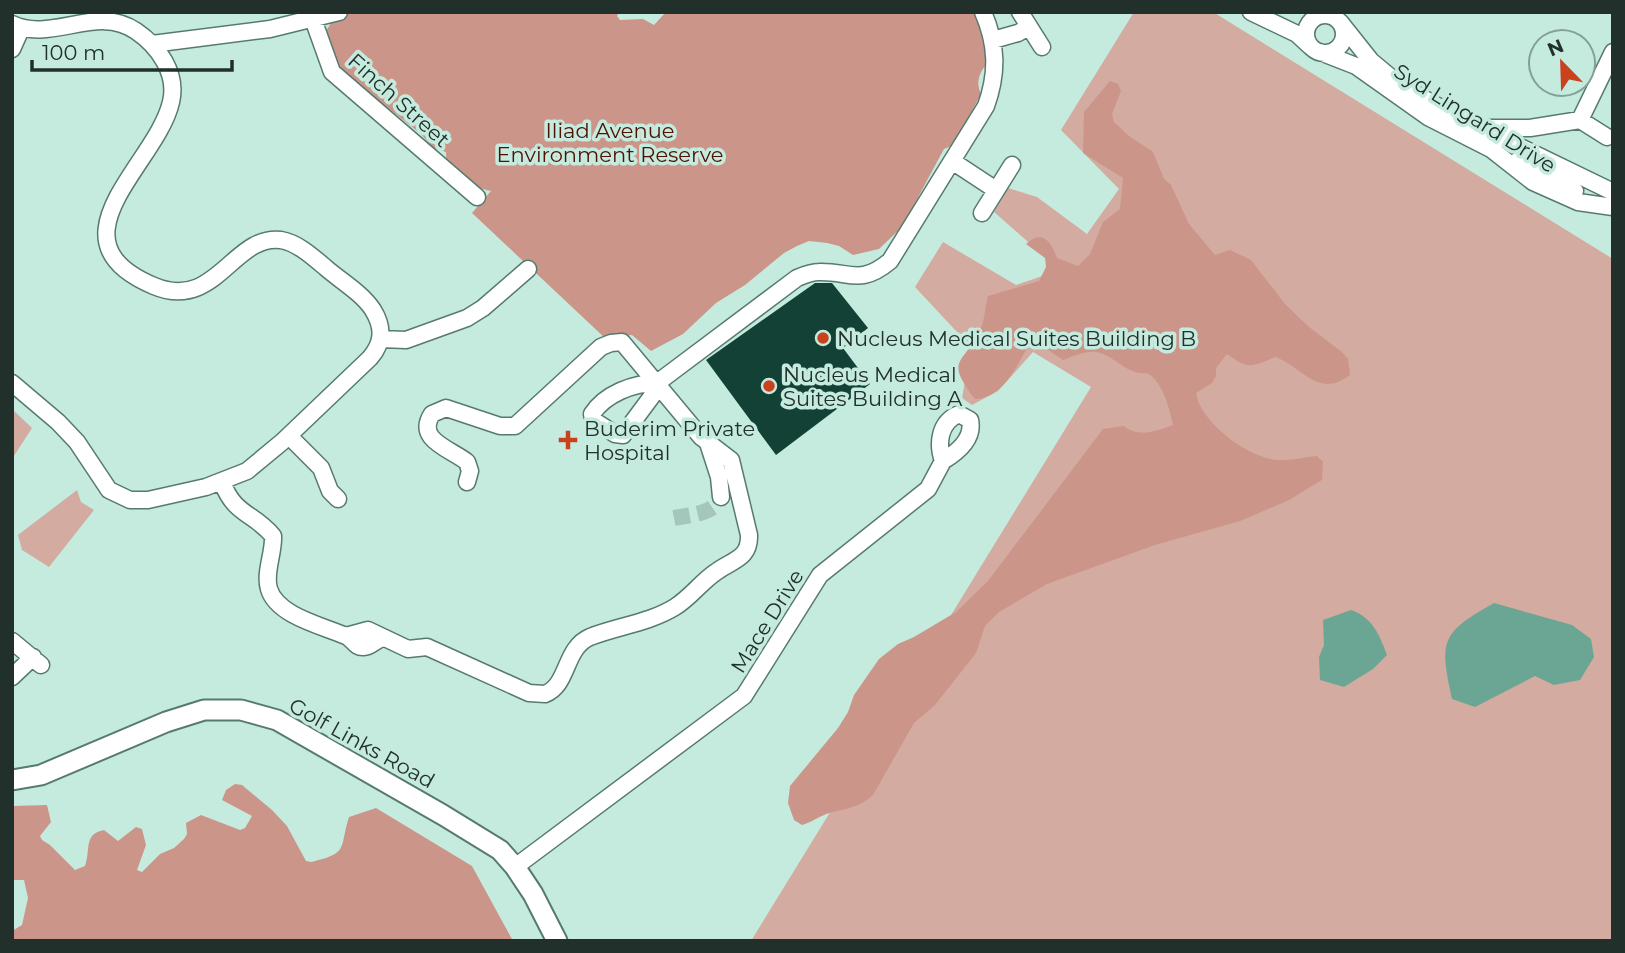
<svg xmlns="http://www.w3.org/2000/svg" width="1625" height="953" font-family="Montserrat,sans-serif">
<style>
.green{fill:#d3aba0}
.forest{fill:#cb9689}
.water{fill:#6ba695}
.building{fill:#134136}
.lines{fill:none;stroke-linecap:round;stroke-linejoin:round}
.minor-tunnel{stroke:#a4c6bb;stroke-width:16;stroke-dasharray:16 8;stroke-linecap:butt}
.minor-casing{stroke:#577a6f;stroke-width:19}
.major-casing{stroke:#577a6f;stroke-width:23}
.minor{stroke:#fff;stroke-width:16}
.major{stroke:#fff;stroke-width:19}
.poi-dot{fill:#ca411e;stroke:#c5ebdf;stroke-width:2.5}
.labels{text-anchor:middle;dominant-baseline:central;stroke-width:7;stroke-linejoin:round;paint-order:stroke}
.street-label{font-size:21px;fill:#22302c;stroke:#c5ebdf}
.park-label{font-size:21px;fill:#501103;stroke:#c5ebdf}
.poi-label{font-size:21px;fill:#22302c;stroke:#c5ebdf;text-anchor:start}
</style>
<rect width="100%" height="100%" fill="#c5ebdf"/>
<path class="green" d="M1134,12H1213L1613,259V941H751L1091,387L1033,352L998,391L972,405L962,398L971,347L915,287L943,242L1016,285L1060,270L994,212L1008,188L1037,197L1087,234L1119,189L1061,130Z
M12,409L32,428L12,459Z
M77,490L81,502L94,510L49,567L22,550L18,535Z"/>
<path class="forest" d="M352,12H619L617,16L620,20L643,19L654,25L666,12H977L982,19L989,62C980,70 975,82 981,94L954,145L944,149L902,227L879,249L853,255L839,246L827,243L809,241L797,246L784,253L745,285L716,303L683,334L651,351L632,335L606,339L472,213L491,191C471,186 445,177 446,152L433,148L421,134L344,73L325,46L330,41L326,31L333,20Z
M1110,81L1118,84L1121,91L1112,114L1114,122L1129,136L1153,152L1164,179L1171,185L1189,224L1215,255L1230,250L1251,260L1285,304L1309,327L1342,352L1348,359L1350,375C1319,399 1303,368 1276,357C1250,366 1251,371 1227,354L1216,368V376L1212,383L1196,393C1200,422 1249,459 1278,460C1291,461 1304,457 1317,456L1323,462L1322,480L1289,500L1240,521L1155,545L1047,584L999,612L985,626L976,653L935,705L914,723L873,795C861,807 845,809 829,813C820,816 812,822 802,825L794,820L788,803L790,786L838,728L848,712L854,695L879,659L898,644L914,637L956,612L988,581L1103,429L1124,426C1138,438 1157,431 1173,425C1169,407 1163,382 1147,373C1127,376 1115,355 1096,352C1085,351 1074,356 1063,360L1032,339C1018,362 1006,397 975,399C943,357 964,366 981,328C985,318 985,307 988,296L1039,281L1046,267L1045,258L1026,244C1042,229 1051,241 1057,258L1078,266L1090,254L1103,222L1120,209L1123,178L1083,153L1084,112Z
M235,784L242,785L272,810L287,826L306,861L311,862C350,853 339,848 349,817L376,808L472,866L513,941H12V931L22,925L28,898L24,880H12V806L47,805L51,822L40,836L42,840L50,845L75,870L85,866C91,850 83,834 104,830L118,841L136,827L142,829L146,845L137,870L142,872L160,854L174,848L184,839L187,834L186,823L201,815L240,830L245,828L252,816L222,800L226,790Z"/>
<path class="water" d="M1494,603L1572,625L1591,639L1594,657L1580,680L1554,685L1535,676L1475,707L1452,699C1439,640 1441,633 1494,603Z
M1351,610C1373,618 1379,634 1387,655L1373,669L1344,687L1320,680L1319,657L1324,645L1323,620Z"/>
<path class="building" d="M815,283H832L868,328L843,348L870,384L776,455L706,360Z"/>
<g class="lines">
<path class="minor-tunnel" d="M674,518C689,515 715,514 721,497"/>
<g class="minor-casing">
<path id="minor" d="M1020,12L1042,47
M1251,12L1297,34L1310,46
M1306 34a19 19 0 1 1 38 0a19 19 0 1 1-38 0Z
M313,19L332,72L477,197
M1340,22L1371,61L1401,86L1452,114L1613,192
M12,24C51,43 98,4 136,31C158,46 178,73 171,102C157,164 44,240 154,286C216,312 233,234 281,240C298,243 313,257 326,268C341,281 362,293 373,310C384,328 383,343 370,358L282,442L247,471L206,487L148,500H130L109,490L77,442L58,422L12,383
M993,40L1018,33L1029,27
M152,44L270,29L339,12
M12,49L21,29
M1320,52L1356,66L1428,117L1491,149L1533,182L1578,202L1613,207
M1580,120L1607,137
M1489,128H1530L1580,120L1613,52
M952,161L996,190
M1517,161L1575,191
M982,213L1012,165
M381,339L406,340L467,318L483,308L528,269
M657,383L655,392L623,435L615,434L593,420L592,414C605,394 633,383 657,383L797,278C804,275 812,272 819,272C850,271 860,286 890,261L986,106C998,73 997,44 983,12
M959,414L970,420C974,438 958,452 943,461C937,444 939,422 959,414Z
M289,436L321,468L330,491L338,499
M708,443L719,477L721,497
M222,482C235,516 253,512 273,536C274,553 264,573 269,589C277,616 323,626 346,636C353,639 355,648 364,647C371,647 375,640 383,638
M346,636L368,630L408,649L427,647L529,693L545,694C569,685 564,648 590,637C618,626 649,623 675,607C691,597 701,582 716,572C732,560 750,559 749,535L731,460L701,437L622,342L611,343L601,347L515,426H500L446,408L432,414C415,440 451,449 467,462L470,471L467,482
M12,641L41,665
M12,677L33,657
M515,867L744,696L820,575L928,489L943,461"/>
</g>
<g class="major-casing">
<path id="major" d="M12,780L41,775L166,722L204,710H241L277,720L443,815L500,850L515,867L533,894L557,941"/>
</g>
<use href="#minor" class="minor"/>
<use href="#major" class="major"/>
</g>
<g class="poi-dot">
<circle cx="823" cy="338" r="7"/>
<circle cx="769" cy="386" r="7"/>
<path d="M564.5 429.5h7v7h7v7h-7v7h-7v-7h-7v-7h7z"/>
</g>
<g class="labels">
<g class="street-label">
<text transform="translate(399 100) rotate(42)">Finch Street</text>
<text transform="translate(1475 118) rotate(32)">Syd Lingard Drive</text>
<text transform="translate(767 621) rotate(-58)">Mace Drive</text>
<text transform="translate(362 743) rotate(29)">Golf Links Road</text>
</g>
<g class="park-label">
<text x="610" y="130">Iliad Avenue<tspan x="610" dy="24">Environment Reserve</tspan></text>
</g>
<g class="poi-label">
<text x="837" y="338">Nucleus Medical Suites Building B</text>
<text x="783" y="374">Nucleus Medical<tspan x="783" dy="24">Suites Building A</tspan></text>
<text x="584" y="428">Buderim Private<tspan x="584" dy="24">Hospital</tspan></text>
</g>
</g>
<rect width="1625" height="953" fill="none" stroke="#22302c" stroke-width="28"/>
<g transform="translate(1562 63) rotate(337)"><circle r="33" fill="#c5ebdf" stroke="#84a097" stroke-width="2"/>
<path d="M0-5L12 26L0 18L-12 26Z" fill="#ca411e"/>
<text y="-10" font-size="19" font-weight="bold" text-anchor="middle" fill="#22302c">N</text>
</g>
<path d="M32 60v10h200v-10" fill="none" stroke="#22302c" stroke-width="3.5"/>
<text x="42" y="60" font-size="21" fill="#22302c" stroke="#c5ebdf" stroke-width="5" paint-order="stroke">100 m</text>
</svg>
